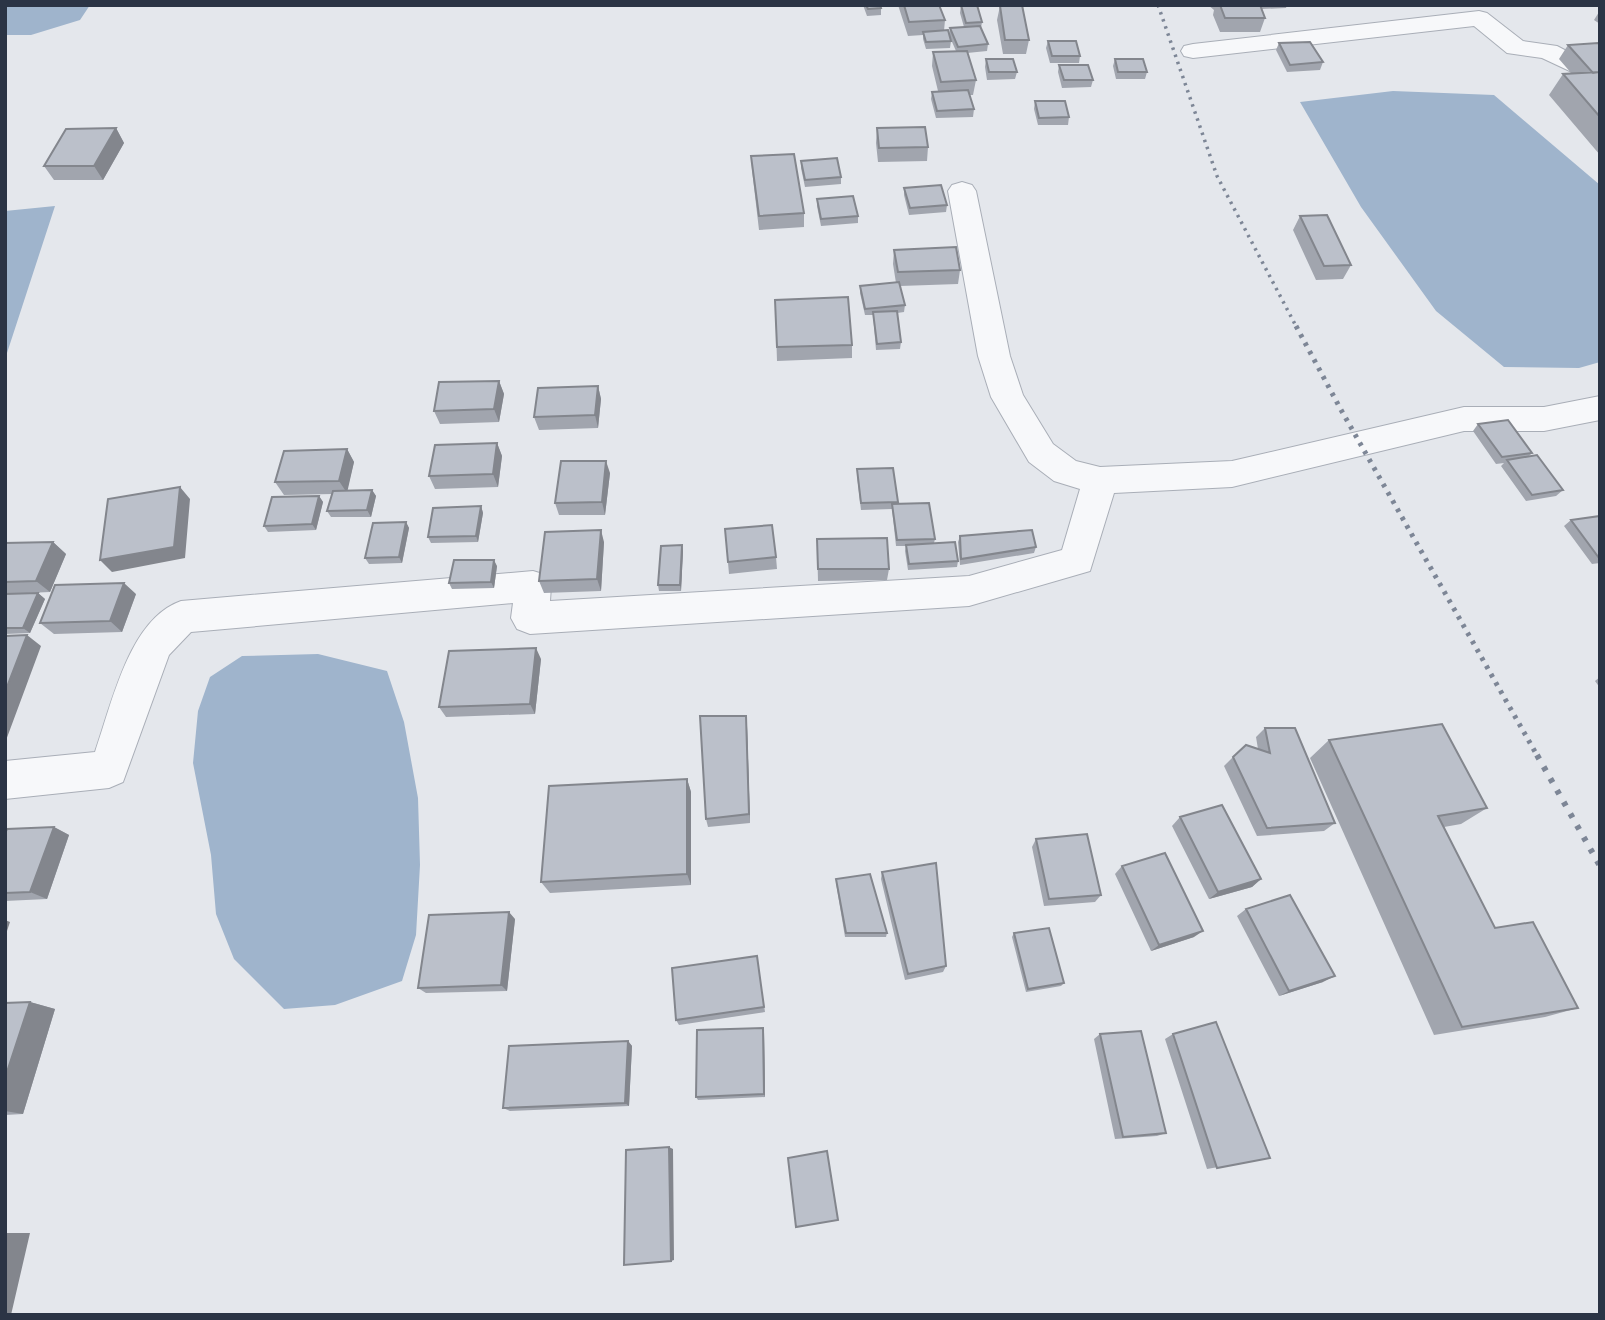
<svg xmlns="http://www.w3.org/2000/svg" width="1605" height="1320" font-family="'Golos Text',sans-serif">
<style>
.water{fill:#9fb4cc}
.lines{fill:none;stroke-linecap:round;stroke-linejoin:round}
.minor-casing{stroke:#a9aeb7;stroke-width:2}
.minor{fill:#f7f8fa;fill-rule:evenodd}
.rail-far2{stroke:#7d8696;stroke-width:3.5;stroke-dasharray:2.5 5;stroke-linecap:butt}
.rail-far1{stroke:#7d8696;stroke-width:5;stroke-dasharray:3.5 6;stroke-linecap:butt}
.rail{stroke:#7d8696;stroke-width:6;stroke-dasharray:4.5 9;stroke-linecap:butt}
.wall{fill:#a1a5ae}
.shaded-wall{fill:#83868d}
.building{fill:#bbc0ca;stroke:#83868d;stroke-width:2}
</style>
<rect width="100%" height="100%" fill="#e4e7ec"/>
<path class="water" d="M5,5H90L80,20L31,35H5Z
M1393,91L1494,95L1600,185V362L1579,368L1504,367L1436,311L1361,207L1300,102Z
M55,206L7,353H5V211Z
M318,654L387,671L404,722L418,798L420,865L416,935L402,981L335,1005L284,1009L234,959L216,914L211,855L193,763L198,711L210,677L242,656Z"/>
<g class="lines">
<g class="minor-casing">
<path id="minor" d="M1479,11L1487,13L1523,41L1557,46L1578,57L1600,55V70L1574,73L1542,58L1507,53L1474,26L1193,58L1184,56L1181,51L1184,46L1193,44Z
M962,182L972,185L976,191L1010,356L1023,395L1053,444L1076,461L1100,467L1232,461L1464,407H1544L1600,396V420L1544,431H1464L1232,487L1114,493L1090,571L969,606L530,634L517,629L511,618L513,603L191,632L169,655L123,782L109,788L5,799V761L95,752C112,704 129,619 181,601L533,571L546,575L551,586L550,601L969,576L1062,550L1080,489L1054,481L1029,462L991,397L978,356L948,191L952,185Z"/>
</g>
<use href="#minor" class="minor"/>
<path class="rail-far2" d="M1158,5L1217,176L1297,328"/>
<path class="rail-far1" d="M1296,326L1340,408L1538,757"/>
<path class="rail" d="M1537,755L1600,866"/>
</g>
<path class="wall" d="M863,5H880L881,8V15L867,16Z
M898,5H939L945,20L944,31L951,41L950,48L926,49L923,39V35L908,36Z
M961,5L982,22L981,28L988,44L987,51L967,53L976,80L973,95H969L974,109L973,117L936,118L931,99L932,92L938,91L932,66L933,52L956,51L949,35L950,28L964,27L960,13Z
M1208,5H1287L1286,8L1261,9L1265,18L1260,32H1220L1213,15L1214,10Z
M1000,6L1029,40L1026,54H1003L997,20Z
M1599,12H1600V24L1594,20Z
M1048,41L1080,56L1079,63H1050L1046,48Z
M1279,43L1323,62L1320,70L1287,72L1276,50Z
M1568,45H1600V155L1549,95L1563,74H1572L1559,59Z
M986,59L1017,72L1015,79L987,80L985,67Z
M1115,59L1147,72L1145,79H1116L1113,66Z
M1059,65L1093,80L1091,87L1062,88L1058,72Z
M1035,101L1069,117L1068,125H1038L1034,109Z
M116,128L124,143L103,180H54L44,166Z
M877,128L928,147L927,161L878,162L876,143Z
M751,156L804,213V227L759,230L752,170Z
M801,161L841,177V184L805,187L801,168Z
M904,188L947,205L946,212L909,215L904,195Z
M817,199L858,216V223L821,226L817,206Z
M1300,216L1351,265L1343,279L1316,280L1293,230Z
M894,250L960,270L958,284L900,286L905,305L904,312L897,313L901,342L900,349L876,350L873,315H865L860,293V286L896,283L893,264Z
M775,300L852,345V358L777,361Z
M499,381L504,394L499,422L440,424L434,411Z
M598,386L601,399L598,428L539,430L534,417Z
M1478,424L1532,453L1529,456L1563,490L1556,496L1526,501L1501,466L1504,463L1496,464L1473,431Z
M497,443L502,456L498,487L435,489L429,476Z
M347,449L354,462L347,490H372L376,496L371,517H331L327,511L332,494L284,495L275,482Z
M857,469L898,502V504L935,539L934,543L958,561L957,567L908,570L905,551L906,546H896L892,509L861,510L857,476Z
M610,473L605,515H559L555,503Z
M319,496L323,502L316,530L268,532L264,526Z
M481,506L483,513L478,542L431,543L428,537Z
M1600,516V563L1592,564L1564,526L1571,520Z
M406,522L409,528L402,563L369,564L365,558Z
M725,529L776,557L777,569L729,574Z
M960,536L1036,547L1034,553L960,565L958,542Z
M817,539L889,569L887,580L818,581Z
M53,542L66,554L50,592L5,594V543Z
M604,542L601,591L544,593L539,581Z
M682,545L683,551L681,591H659L658,585Z
M497,566L494,588L452,589L449,583Z
M38,593L45,599L30,633L5,634V594Z
M136,594L122,632L54,634L40,623Z
M541,659L535,714L446,717L439,707Z
M1600,677V688L1595,681Z
M747,726L750,823L708,827L706,819Z
M1265,728L1335,823L1324,831L1257,836L1224,766L1233,757L1258,749L1256,737Z
M1329,740L1487,808L1461,824L1444,827L1495,928L1578,1008L1545,1017L1434,1035L1310,758Z
M687,779L691,792V885L550,893L541,882Z
M1180,817L1261,879L1252,887L1209,899L1172,826Z
M54,827L69,835L47,899L5,901V833Z
M1036,839L1101,895L1095,902L1044,906L1032,847Z
M1122,866L1194,937L1151,951L1115,874Z
M882,872L946,966L943,972L905,980L881,879Z
M836,879L887,933L886,937H845L836,883Z
M1246,909L1323,982L1279,996L1237,916Z
M515,919L507,991L426,993L418,988Z
M1014,933L1064,983L1061,986L1026,992L1012,937Z
M757,956L765,1012L679,1025L676,1020Z
M30,1002L55,1009L23,1114L5,1115V1003Z
M764,1032L765,1097L698,1100L696,1097Z
M1100,1034L1166,1133L1157,1136L1115,1139L1094,1039Z
M1173,1034L1270,1158L1207,1169L1165,1039Z
M628,1041L632,1046L629,1106L510,1111L503,1108Z"/>
<path class="shaded-wall" d="M116,128L124,143L103,180L94,166Z
M499,381L504,394L499,422L494,409Z
M598,386L601,399L598,428L595,415Z
M497,443L502,456L498,487L493,474Z
M347,449L354,462L347,493L339,481Z
M606,461L610,473L605,515L602,502Z
M180,487L190,499L185,558L112,572L100,560Z
M372,490L376,496L371,517L367,510Z
M319,496L323,502L316,530L312,524Z
M481,506L483,513L478,542L476,536Z
M406,522L409,528L402,563L399,557Z
M601,530L604,542L601,591L597,579Z
M53,542L66,554L50,592L36,581Z
M682,545L683,551L681,591L680,585Z
M494,560L497,566L494,588L491,582Z
M124,583L136,594L122,632L110,621Z
M38,593L45,599L30,633L23,628Z
M27,635L41,646L5,743V692Z
M536,648L541,659L535,714L530,704Z
M746,716L747,726L750,823L749,814Z
M687,779L691,792V885L687,874Z
M54,827L69,835L47,899L30,892Z
M1261,879L1252,887L1209,899L1218,892Z
M509,912L515,919L507,991L501,985Z
M5,920L10,922L5,937Z
M1203,931L1194,937L1151,951L1159,945Z
M1335,976L1323,982L1279,996L1289,991Z
M30,1002L55,1009L23,1114L5,1111V1078Z
M763,1028L764,1032L765,1097L764,1094Z
M628,1041L632,1046L629,1106L625,1103Z
M669,1147L673,1149L674,1260L671,1261Z
M5,1233H30L11,1315H5Z"/>
<path class="building" d="M866,5H880L881,8L868,9Z
M904,5H939L945,20L909,22Z
M961,5H977L982,22L966,23Z
M1022,5L1029,40H1005L1000,6Z
M1220,5H1260L1265,18H1225Z
M980,26L988,44L958,47L950,28Z
M948,30L951,41L926,42L923,32Z
M1048,41H1076L1080,56H1052Z
M1310,42L1323,62L1290,65L1279,43Z
M1598,43L1600,45V72L1593,73L1568,45Z
M967,51L976,80L941,82L933,52Z
M986,59H1013L1017,72H989Z
M1115,59H1143L1147,72H1118Z
M1059,65H1088L1093,80H1064Z
M1600,72V117L1563,74Z
M968,90L974,109L937,111L932,92Z
M1035,101H1065L1069,117L1039,118Z
M925,127L928,147L879,148L877,128Z
M116,128L94,166H44L66,129Z
M794,154L804,213L759,216L751,156Z
M837,158L841,177L805,180L801,161Z
M941,185L947,205L910,208L904,188Z
M853,196L858,216L821,219L817,199Z
M1327,215L1351,265L1324,266L1300,216Z
M956,247L960,270L898,272L894,250Z
M899,282L905,305L865,309L860,286Z
M848,297L852,345L777,347L775,300Z
M897,311L901,342L877,344L873,312Z
M499,381L494,409L434,411L439,382Z
M598,386L595,415L534,417L538,388Z
M1508,420L1532,453L1502,457L1478,424Z
M497,443L493,474L429,476L435,445Z
M347,449L339,481L275,482L284,451Z
M1537,455L1563,490L1532,495L1507,460Z
M561,461H606L602,502L555,503Z
M893,468L898,502L861,503L857,469Z
M180,487L174,547L100,560L108,499Z
M372,490L367,510L327,511L333,491Z
M319,496L312,524L264,526L272,497Z
M929,503L935,539L897,540L892,504Z
M481,506L476,536L428,537L433,508Z
M1600,516V558H1599L1571,520Z
M406,522L399,557L365,558L373,523Z
M772,525L776,557L728,562L725,529Z
M601,530L597,579L539,581L545,532Z
M1032,530L1036,547L961,559L960,536Z
M887,538L889,569H818L817,539Z
M53,542L36,581L5,582V543Z
M955,542L958,561L909,564L906,545Z
M682,545L680,585H658L661,546Z
M454,560H494L491,582L449,583Z
M124,583L110,621L40,623L55,585Z
M38,593L23,628H5V594Z
M27,635L5,692V636Z
M536,648L530,704L439,707L449,651Z
M700,716H746L749,814L706,819Z
M1442,724L1487,808L1438,816L1495,928L1533,922L1578,1008L1462,1027L1329,740Z
M1265,728H1295L1335,823L1267,828L1233,757L1246,745L1270,753Z
M687,779V874L541,882L549,786Z
M1222,805L1261,879L1218,892L1180,817Z
M54,827L30,892L5,893V833L7,829Z
M1087,834L1101,895L1049,899L1036,839Z
M1165,853L1203,931L1159,945L1122,866Z
M936,863L946,966L908,974L882,872Z
M870,874L887,933H846L836,879Z
M1290,895L1335,976L1289,991L1246,909Z
M509,912L501,985L418,988L429,915Z
M1049,928L1064,983L1028,989L1014,933Z
M757,956L764,1007L676,1020L672,968Z
M30,1002L5,1078V1003Z
M1216,1022L1270,1158L1217,1168L1173,1034Z
M763,1028L764,1094L696,1097L697,1030Z
M1141,1031L1166,1133L1123,1137L1100,1034Z
M628,1041L625,1103L503,1108L509,1046Z
M669,1147L671,1261L624,1265L626,1150Z
M827,1151L838,1220L796,1227L788,1158Z"/>
<rect width="1605" height="1320" fill="none" stroke="#2b3445" stroke-width="14"/>
</svg>
